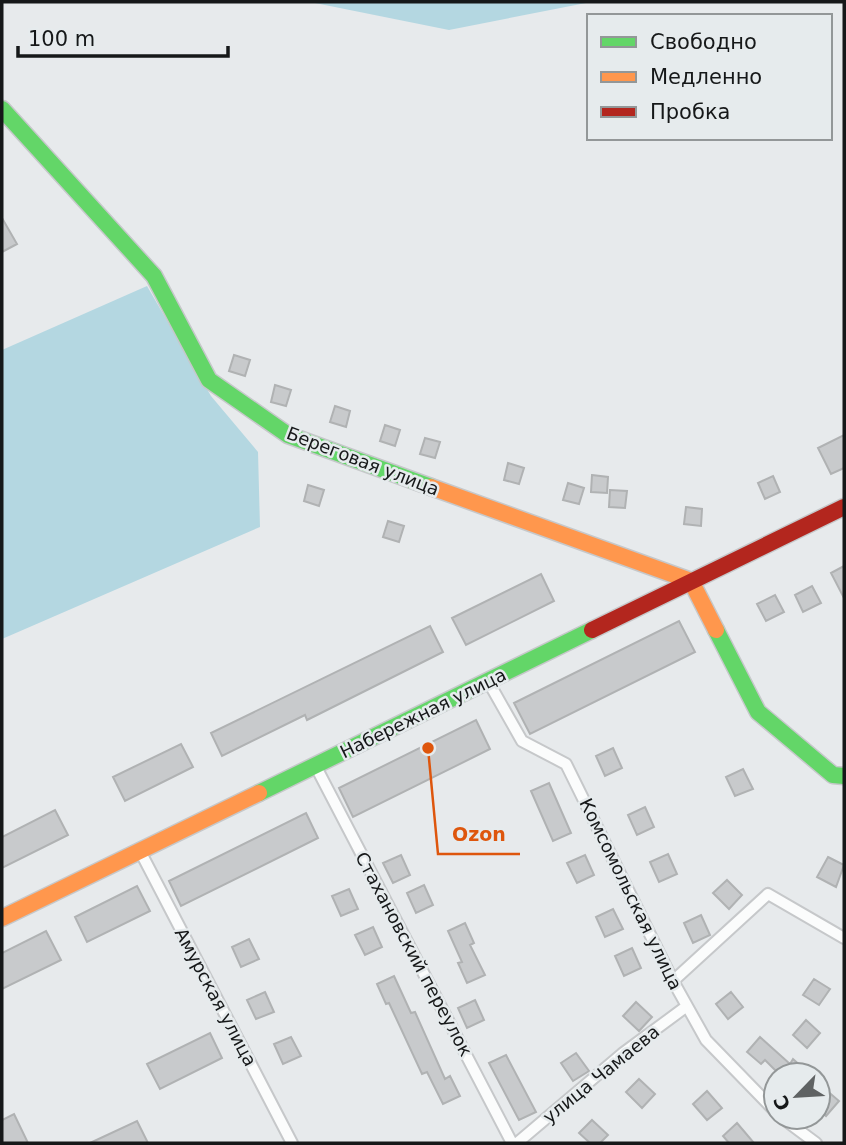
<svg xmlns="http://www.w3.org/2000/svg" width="846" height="1145" font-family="'DejaVu Sans',sans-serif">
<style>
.green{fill:#b4d7e1}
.building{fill:#c8cacc;stroke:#b0b2b3;stroke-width:2}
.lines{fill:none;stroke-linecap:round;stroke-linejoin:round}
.street-casing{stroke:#c6c8ca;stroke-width:14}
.fast-casing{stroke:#c6c8ca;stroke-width:19}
.slow-casing{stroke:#c6c8ca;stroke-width:19}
.jam-casing{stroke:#c6c8ca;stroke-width:19}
.street{stroke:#fbfcfc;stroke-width:10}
.fast{stroke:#63d668;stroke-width:16}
.slow{stroke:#ff974d;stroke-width:16}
.jam{stroke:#b3261e;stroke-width:16}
.labels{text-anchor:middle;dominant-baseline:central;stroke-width:5;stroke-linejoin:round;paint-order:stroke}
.street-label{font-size:18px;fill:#161819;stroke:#e6ebed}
.leader{fill:none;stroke:#de560d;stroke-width:2.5}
.callout-dot{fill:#de560d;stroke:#e6ebed;stroke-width:2.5}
.callout-label{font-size:19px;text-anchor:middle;font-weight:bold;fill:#de560d;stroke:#e6ebed;stroke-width:5;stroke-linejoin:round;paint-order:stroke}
</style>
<rect width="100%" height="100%" fill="#e7eaec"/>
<path class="green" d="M310,2H591L449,30Z
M147,286L211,396L258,452L260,527L2,639V350Z"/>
<path class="building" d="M2,218L17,244L2,252Z
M234,355L250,360L245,376L229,371Z
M275,385L291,390L286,406L271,402Z
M335,406L350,411L346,427L330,422Z
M385,425L400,430L395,446L380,441Z
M844,435V468L831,474L818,448Z
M425,438L440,442L435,458L420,454Z
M508,463L524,468L519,484L504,480Z
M592,475L608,477L607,493L591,492Z
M773,476L780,492L765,499L758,483Z
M568,483L584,488L579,504L563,500Z
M308,485L324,490L319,506L304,501Z
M610,490L627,491L625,508L609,507Z
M686,507L702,509L701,526L684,524Z
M388,521L404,526L399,542L383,537Z
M844,566V598L831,573Z
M541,574L554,601L466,645L452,618Z
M812,586L821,603L803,612L795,595Z
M775,595L784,612L766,621L757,604Z
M679,621L695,652L530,734L514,703Z
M430,626L443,652L307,720L305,715L222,756L211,733Z
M476,720L490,749L353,817L339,788Z
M181,744L193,767L125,801L113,777Z
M613,748L622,768L605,776L596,756Z
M743,769L753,789L735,796L726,777Z
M549,783L571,833L553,841L531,791Z
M645,807L654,827L637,835L628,815Z
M55,810L68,835L2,868V837Z
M306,813L318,838L181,906L169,881Z
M668,854L677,874L659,882L650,862Z
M401,855L410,875L393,883L383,863Z
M585,855L594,875L577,883L567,863Z
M828,857L844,865L836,887L817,877Z
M727,880L742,895L729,909L713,893Z
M424,885L433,905L416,913L407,893Z
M137,886L150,911L87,942L75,917Z
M349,889L358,909L341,916L332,896Z
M613,909L623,929L605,937L596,917Z
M701,915L710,935L693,943L684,923Z
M465,923L474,943L470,945L485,975L467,983L458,963L462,962L448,931Z
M373,927L382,947L365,955L355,935Z
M46,931L61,960L2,989V953Z
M249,939L259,959L241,967L232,947Z
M632,948L641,968L624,976L615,956Z
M394,976L411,1013L415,1012L445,1079L450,1076L460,1096L443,1104L427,1072L422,1074L389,1003L386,1004L377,984Z
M814,979L830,989L819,1005L803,995Z
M265,992L274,1012L256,1019L247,1000Z
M731,992L743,1007L728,1019L716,1004Z
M475,1000L484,1020L467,1028L458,1008Z
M636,1002L652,1017L639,1031L623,1016Z
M806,1020L820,1033L807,1048L793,1035Z
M210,1033L222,1058L160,1089L147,1064Z
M291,1037L301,1056L283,1064L274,1044Z
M760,1037L790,1064L793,1059L811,1075H780L765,1060L761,1064L747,1052Z
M576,1053L589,1071L573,1081L561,1063Z
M506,1055L536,1112L519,1120L489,1063Z
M639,1079L655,1094L642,1108L626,1092Z
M825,1089L839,1101L826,1116L818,1109V1096Z
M707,1091L722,1108L707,1120L693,1104Z
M14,1114L28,1143H2V1120Z
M592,1120L608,1135L600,1143H590L579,1133Z
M137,1121L148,1143H90Z
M737,1123L754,1143H729L723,1136Z"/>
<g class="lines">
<g class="street-casing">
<path id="street" d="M488,681L522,741L566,764L673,981L706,1040L776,1112
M315,765L512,1143
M140,851L292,1143
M673,981L768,894L844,938
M781,1117L816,1143
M517,1143L622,1054L687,1006"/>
</g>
<g class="fast-casing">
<path id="fast" d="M2,109L154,276L209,380L288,435L431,487
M716,630L758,712L833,775L844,776
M259,793L592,630"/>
</g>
<g class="slow-casing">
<path id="slow" d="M431,487L691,581L716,630
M2,918L259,793"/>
</g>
<g class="jam-casing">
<path id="jam" d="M592,630L844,507"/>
</g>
<use href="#street" class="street"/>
<use href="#fast" class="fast"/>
<use href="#slow" class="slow"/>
<use href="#jam" class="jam"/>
</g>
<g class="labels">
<g class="street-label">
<text transform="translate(363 461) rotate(21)">Береговая улица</text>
<text transform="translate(423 713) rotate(-26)">Набережная улица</text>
<text transform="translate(631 894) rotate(64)">Комсомольская улица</text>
<text transform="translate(414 954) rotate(62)">Стахановский переулок</text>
<text transform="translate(216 997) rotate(62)">Амурская улица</text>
<text transform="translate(601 1074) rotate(-39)">улица Чамаева</text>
</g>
</g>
<path class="leader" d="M428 748L438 854H520"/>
<circle class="callout-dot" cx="428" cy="748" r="7"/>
<g class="callout-label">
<text x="479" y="841">Ozon</text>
</g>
<rect width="846" height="1145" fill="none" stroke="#161819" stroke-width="7"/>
<rect x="587" y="14" width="245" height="126" fill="#e6ebed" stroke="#939798" stroke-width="2"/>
<rect x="601" y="37" width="35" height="10" fill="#63d668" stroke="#939798" stroke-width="2"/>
<text x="650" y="49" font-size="21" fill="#161819">Свободно</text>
<rect x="601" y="72" width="35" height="10" fill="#ff974d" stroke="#939798" stroke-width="2"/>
<text x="650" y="84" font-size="21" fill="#161819">Медленно</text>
<rect x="601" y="107" width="35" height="10" fill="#b3261e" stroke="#939798" stroke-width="2"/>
<text x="650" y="119" font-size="21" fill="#161819">Пробка</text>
<g transform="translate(797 1096) rotate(245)"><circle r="33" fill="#e6ebed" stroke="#939798" stroke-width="2"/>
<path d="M0-5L12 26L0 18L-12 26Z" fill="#5f6263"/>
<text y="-10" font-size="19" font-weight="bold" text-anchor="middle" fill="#161819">С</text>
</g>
<path d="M18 46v10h210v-10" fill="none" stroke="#161819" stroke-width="3.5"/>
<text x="28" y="46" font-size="21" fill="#161819" stroke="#e6ebed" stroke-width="5" paint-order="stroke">100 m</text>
</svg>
